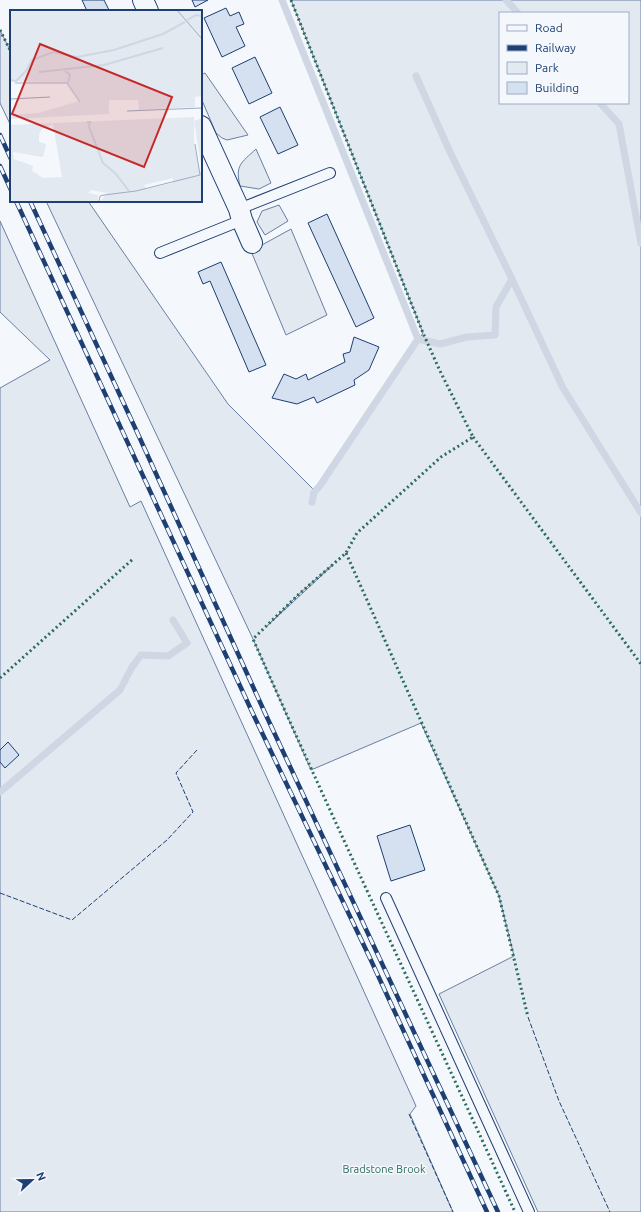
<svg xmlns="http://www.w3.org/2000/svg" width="641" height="1212" font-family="Ubuntu,sans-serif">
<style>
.green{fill:#e3e9f0;stroke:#687fa3;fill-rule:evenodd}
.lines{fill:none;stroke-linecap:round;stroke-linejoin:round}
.stream{stroke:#cfd7e4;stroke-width:7}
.building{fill:#d5e0f0;stroke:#1d3f73}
.service-casing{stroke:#1d3f73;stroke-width:12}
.minor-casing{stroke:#1d3f73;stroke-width:22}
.service{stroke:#f4f7fb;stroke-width:10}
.minor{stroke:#f4f7fb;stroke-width:20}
.rail-casing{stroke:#1d3f73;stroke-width:4.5}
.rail{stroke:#f4f7fb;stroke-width:3;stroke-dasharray:9;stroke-linecap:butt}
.hedge{stroke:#2c6c60;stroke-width:3;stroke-dasharray:2 3;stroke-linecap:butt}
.fence{stroke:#1d3f73;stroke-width:1;stroke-dasharray:5 2;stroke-linecap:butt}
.labels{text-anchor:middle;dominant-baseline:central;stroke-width:3;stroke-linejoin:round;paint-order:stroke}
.park-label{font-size:11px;fill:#2c6c60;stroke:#f4f7fb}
.inset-river{fill:none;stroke:#cfd7e4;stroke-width:2}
.inset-road{fill:none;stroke:#9eadc5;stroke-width:1}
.view{fill:#c62828;fill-opacity:0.15;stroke:#c62828;stroke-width:2}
.inset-edge{fill:none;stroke:#1d3f73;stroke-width:2}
</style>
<rect width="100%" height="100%" fill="#f4f7fb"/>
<path class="green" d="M291,0H641V1212H538L439,994L514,956L499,896L421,723L311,770L253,639L46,201H88L228,404L315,491L319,487L423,333ZM500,13H628V103H500ZM333,564V565L266,627L299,594Z
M0,30L11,52V126L0,103Z
M205,73L248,135L227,140L222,138L216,133L201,98V75Z
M256,149L271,183L259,189L240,186C235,165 241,163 256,149Z
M279,205L288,221L265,235L257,222L262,211Z
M0,221L130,507L141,501L416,1106L410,1114L453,1212H0V388L50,360L0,312Z
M291,229L327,315L286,335L251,251Z"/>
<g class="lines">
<path class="stream" d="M282,0L418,339L319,487L314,492L312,502
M506,0L518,13
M416,76L450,152L512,279L563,388L641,513
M600,103L619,124L641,243
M418,339L440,344L467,337L495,335L496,307L512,279
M0,792L120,690L132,667L141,655L168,656L187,643L173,620"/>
</g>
<path class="building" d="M82,0H104L109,10L105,11H87Z
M192,0H208L195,7Z
M226,8L230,16L239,12L244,24L236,27L245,46L222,57L204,18Z
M255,57L272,93L249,104L232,68Z
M280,107L298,145L278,154L260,117Z
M327,214L374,318L356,327L308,223Z
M221,262L266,365L249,372L210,281L203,284L198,272Z
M354,337L379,347L369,370L354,380L355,385L317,403L314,397L297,404L272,398L284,374L296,379L306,374L308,380L345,362L343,354L350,352Z
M8,742L19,755L5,768L0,762V750Z
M410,825L425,870L391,881L377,836Z"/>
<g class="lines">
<g class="service-casing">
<path id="service" d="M239,209L330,173
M160,253L242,220
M386,898L529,1212"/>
</g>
<g class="minor-casing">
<path id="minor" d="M143,0L148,11
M201,126L239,209L242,220L252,243"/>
</g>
<use href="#service" class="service"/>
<use href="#minor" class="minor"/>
<g class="rail-casing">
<path id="rail" d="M0,135L11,159
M0,166L11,190
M16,201L254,716L369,956L487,1212
M30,201L137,432L265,713L498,1212"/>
</g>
<use href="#rail" class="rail"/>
<path class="hedge" d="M291,0L423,333L440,371L473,437L441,457L357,533L346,553L299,594L253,639C338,831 428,1021 515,1212
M0,30L11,52
M473,437L641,664
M346,553L499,896L528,1017
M0,678L133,559"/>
<path class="fence" d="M0,893L72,920L167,840L193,812L176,773L197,750
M528,1017L559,1101L610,1212
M409,1114L453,1212"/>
</g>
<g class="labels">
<g class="park-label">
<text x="384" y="1169">Bradstone Brook</text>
</g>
</g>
<g transform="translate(10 10)">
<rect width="192" height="192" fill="#f4f7fb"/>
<path d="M0,0H192V86L185,87V97L129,100L128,90H99V104L0,109V105L29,103L69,91L57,73L0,71ZM184,107V134L190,162L192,160L184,111L192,108V192H90L97,183L81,180L78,183L88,185V192H0V115ZM43,114L52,167L33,168L22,161L23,156L4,149L3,142L33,147L36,134L29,132V124L32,119ZM163,168V173L136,179L134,175Z" fill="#e3e9f0" fill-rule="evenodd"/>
<path class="inset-river" d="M177,10L186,5L192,6M55,61L60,65L58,73M29,62L94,55L153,38M0,70L6,71V73H57L70,92M6,71L16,61L22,50L43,42L67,47L104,40L153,24L175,12M77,112H80L79,117L93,153L105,163L119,181"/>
<path class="inset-road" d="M167,0L192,29M0,89L40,87M117,101L192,98M89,192L90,186L94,185L126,181L190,165L185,134"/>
<path class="view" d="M30,34L162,87L134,157L2,104Z"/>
<rect width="192" height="192" class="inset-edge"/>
</g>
<rect x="499" y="12" width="130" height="92" fill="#f4f7fb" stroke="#9eadc5"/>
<rect x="507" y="25" width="20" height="6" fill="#f4f7fb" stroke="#9eadc5"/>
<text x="535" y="32" font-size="12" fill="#1d3f73">Road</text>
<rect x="507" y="45" width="20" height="6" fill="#1d3f73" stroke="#9eadc5"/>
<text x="535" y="52" font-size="12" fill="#1d3f73">Railway</text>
<rect x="507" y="62" width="20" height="12" fill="#e3e9f0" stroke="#9eadc5"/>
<text x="535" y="72" font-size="12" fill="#1d3f73">Park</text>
<rect x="507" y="82" width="20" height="12" fill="#d5e0f0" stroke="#9eadc5"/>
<text x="535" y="92" font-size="12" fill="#1d3f73">Building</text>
<g transform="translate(32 1180) rotate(68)" stroke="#f4f7fb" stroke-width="3" paint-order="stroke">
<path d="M0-3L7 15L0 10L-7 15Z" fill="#1d3f73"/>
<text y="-6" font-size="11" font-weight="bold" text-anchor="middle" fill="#1d3f73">N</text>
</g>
</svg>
